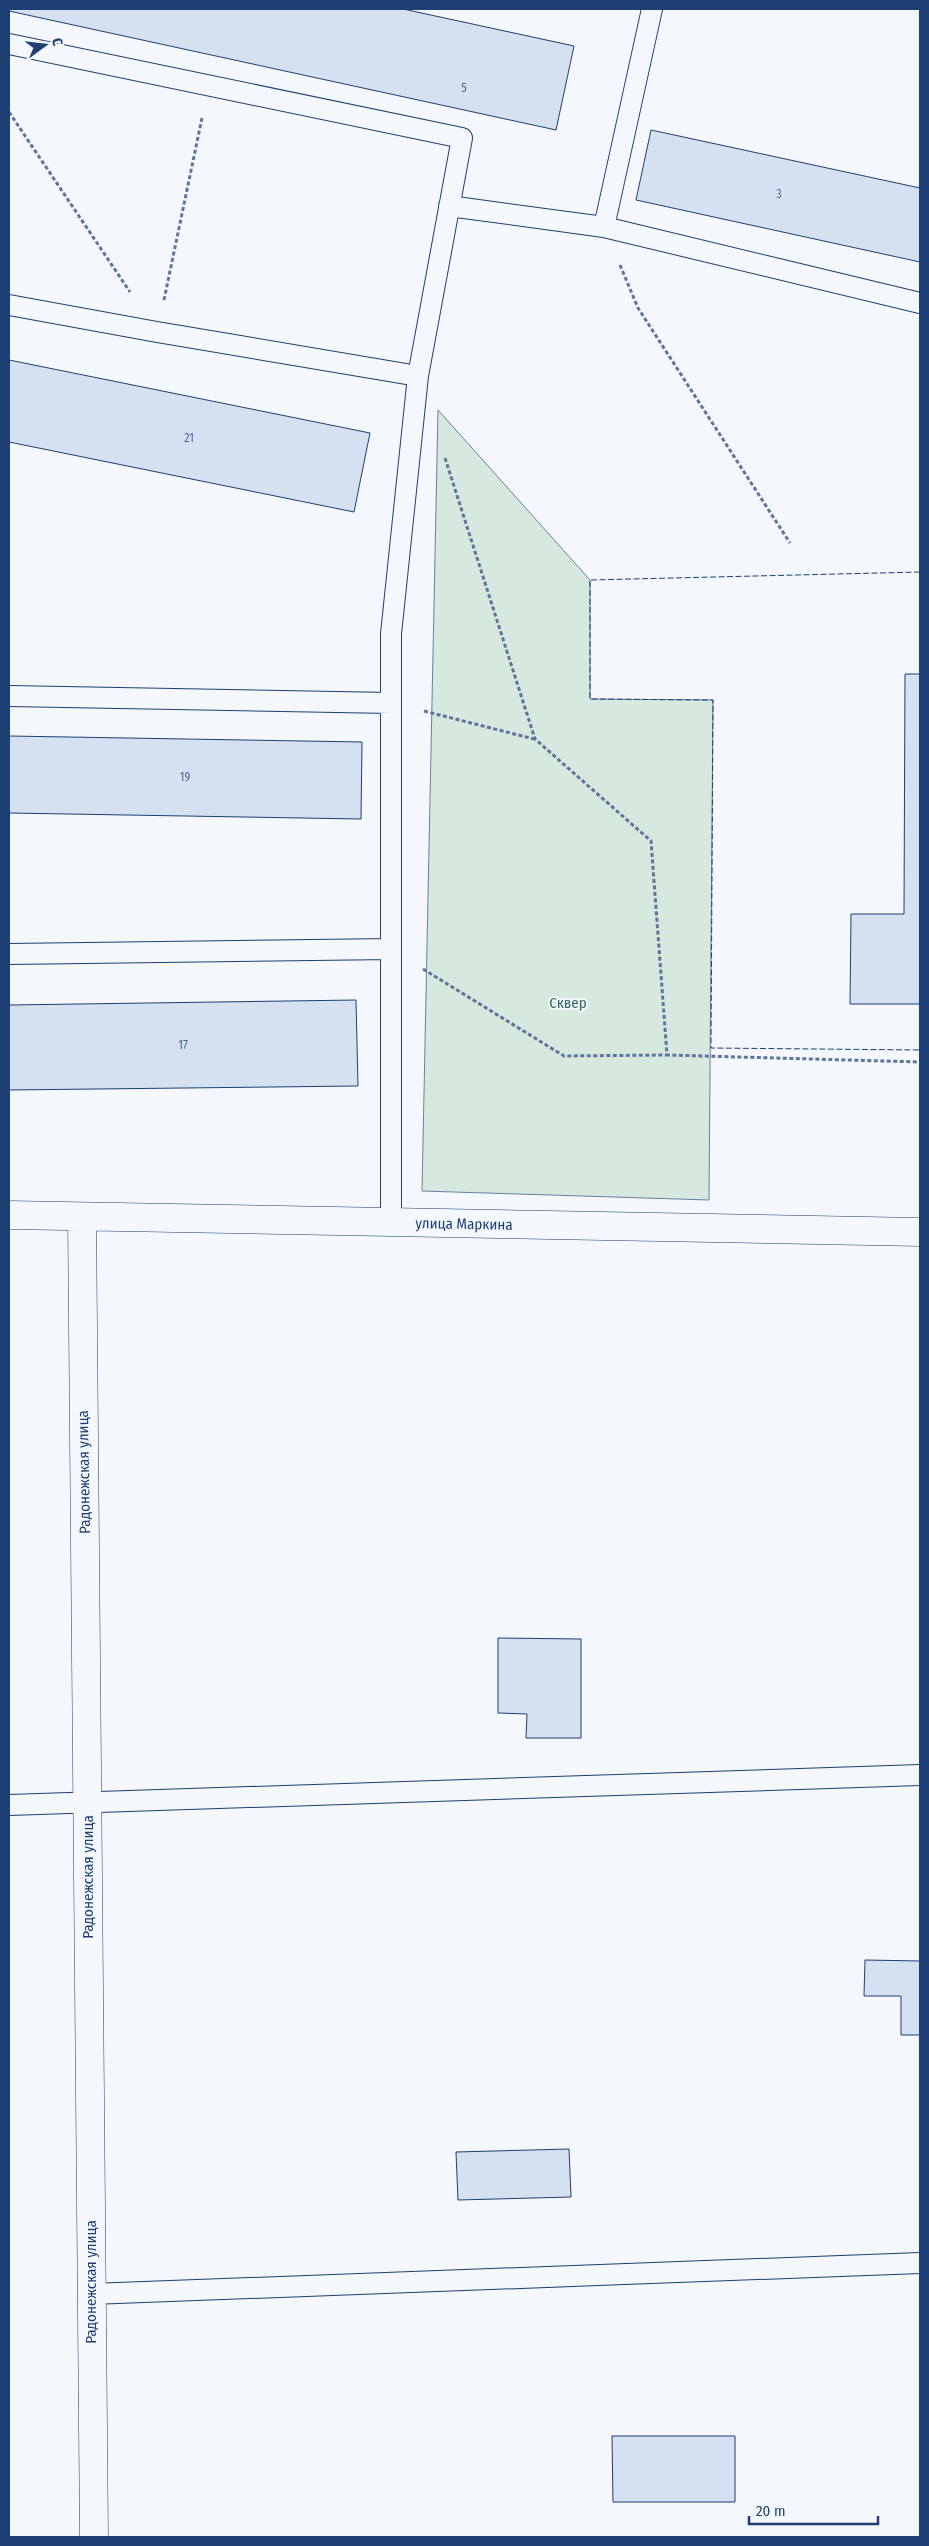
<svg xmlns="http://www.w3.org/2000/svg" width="929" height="2546" font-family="'Fira Sans Condensed',sans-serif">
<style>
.green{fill:#d7e8df;stroke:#687fa3}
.building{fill:#d5e0f0;stroke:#1d3f73}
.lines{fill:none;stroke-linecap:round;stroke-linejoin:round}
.lane-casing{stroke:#1d3f73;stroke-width:22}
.street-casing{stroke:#1d3f73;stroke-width:29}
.path{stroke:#5e769c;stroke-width:3;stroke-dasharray:4 2.5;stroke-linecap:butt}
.lane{stroke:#f4f7fb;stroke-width:20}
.street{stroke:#f4f7fb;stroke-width:28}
.fence{stroke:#1d3f73;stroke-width:1;stroke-dasharray:6 2.5;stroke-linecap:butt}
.labels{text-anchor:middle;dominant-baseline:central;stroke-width:4;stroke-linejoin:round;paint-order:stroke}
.number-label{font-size:12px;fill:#4b6792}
.park-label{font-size:15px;fill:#2c6c60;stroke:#f4f7fb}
.street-label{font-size:15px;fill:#1d3f73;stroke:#f4f7fb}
</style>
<rect width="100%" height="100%" fill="#f4f7fb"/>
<path class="green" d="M438,410L590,580V699L713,700L709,1200L422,1191Z"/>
<path class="building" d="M9,9H403L574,46L556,130L9,11Z
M651,130L920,188V262L636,200Z
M9,360L370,433L354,512L9,442Z
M905,674H920V1004H850L851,914H904Z
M9,736L362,742L361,819L9,813Z
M356,1000L358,1086L9,1090V1005Z
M498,1638L581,1639V1738H526L527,1714L498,1713Z
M865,1960L920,1961V2035H901V1996H864Z
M569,2149L571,2197L458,2200L456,2152Z
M612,2436H735V2502H613Z"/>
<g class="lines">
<g class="lane-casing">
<path id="lane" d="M9,44L462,138L418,376L391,634V1223
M449,206L604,227L920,303
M604,227L652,9
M9,305L157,332L418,376
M9,696L391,703
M9,954L391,949
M9,1805L920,1775
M91,2294L920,2263"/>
</g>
<g class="street-casing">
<path id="street" d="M9,1215L920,1232
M82,1217L94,2537"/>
</g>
<path class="path" d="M9,112L130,292
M620,265L638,308L790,543
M164,300L202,118
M445,458L535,739L651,841L667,1055L920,1062
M424,711L534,739
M423,969L564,1056L667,1055"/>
<use href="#lane" class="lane"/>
<use href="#street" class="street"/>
<path class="fence" d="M920,572L590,580V699L713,700L711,1048L920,1050"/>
</g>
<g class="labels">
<g class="number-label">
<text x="464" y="88">5</text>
<text x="779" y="194">3</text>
<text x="189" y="438">21</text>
<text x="185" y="777">19</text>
<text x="183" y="1045">17</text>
</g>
<g class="park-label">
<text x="568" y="1003">Сквер</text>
</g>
<g class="street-label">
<text transform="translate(464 1224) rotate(1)">улица Маркина</text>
<text transform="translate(84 1472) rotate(-91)">Радонежская улица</text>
<text transform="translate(88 1877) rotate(-90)">Радонежская улица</text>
<text transform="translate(91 2282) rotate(-90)">Радонежская улица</text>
</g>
</g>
<rect width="929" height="2546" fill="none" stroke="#1d3f73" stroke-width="20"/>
<g transform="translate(45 45) rotate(75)" stroke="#f4f7fb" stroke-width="4" paint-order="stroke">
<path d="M0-4L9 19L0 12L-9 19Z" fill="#1d3f73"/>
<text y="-8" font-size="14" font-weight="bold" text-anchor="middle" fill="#1d3f73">С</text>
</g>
<path d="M749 2516v8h129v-8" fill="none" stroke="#1d3f73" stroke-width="2.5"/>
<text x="756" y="2516" font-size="15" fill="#1d3f73" stroke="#f4f7fb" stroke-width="4" paint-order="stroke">20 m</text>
</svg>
